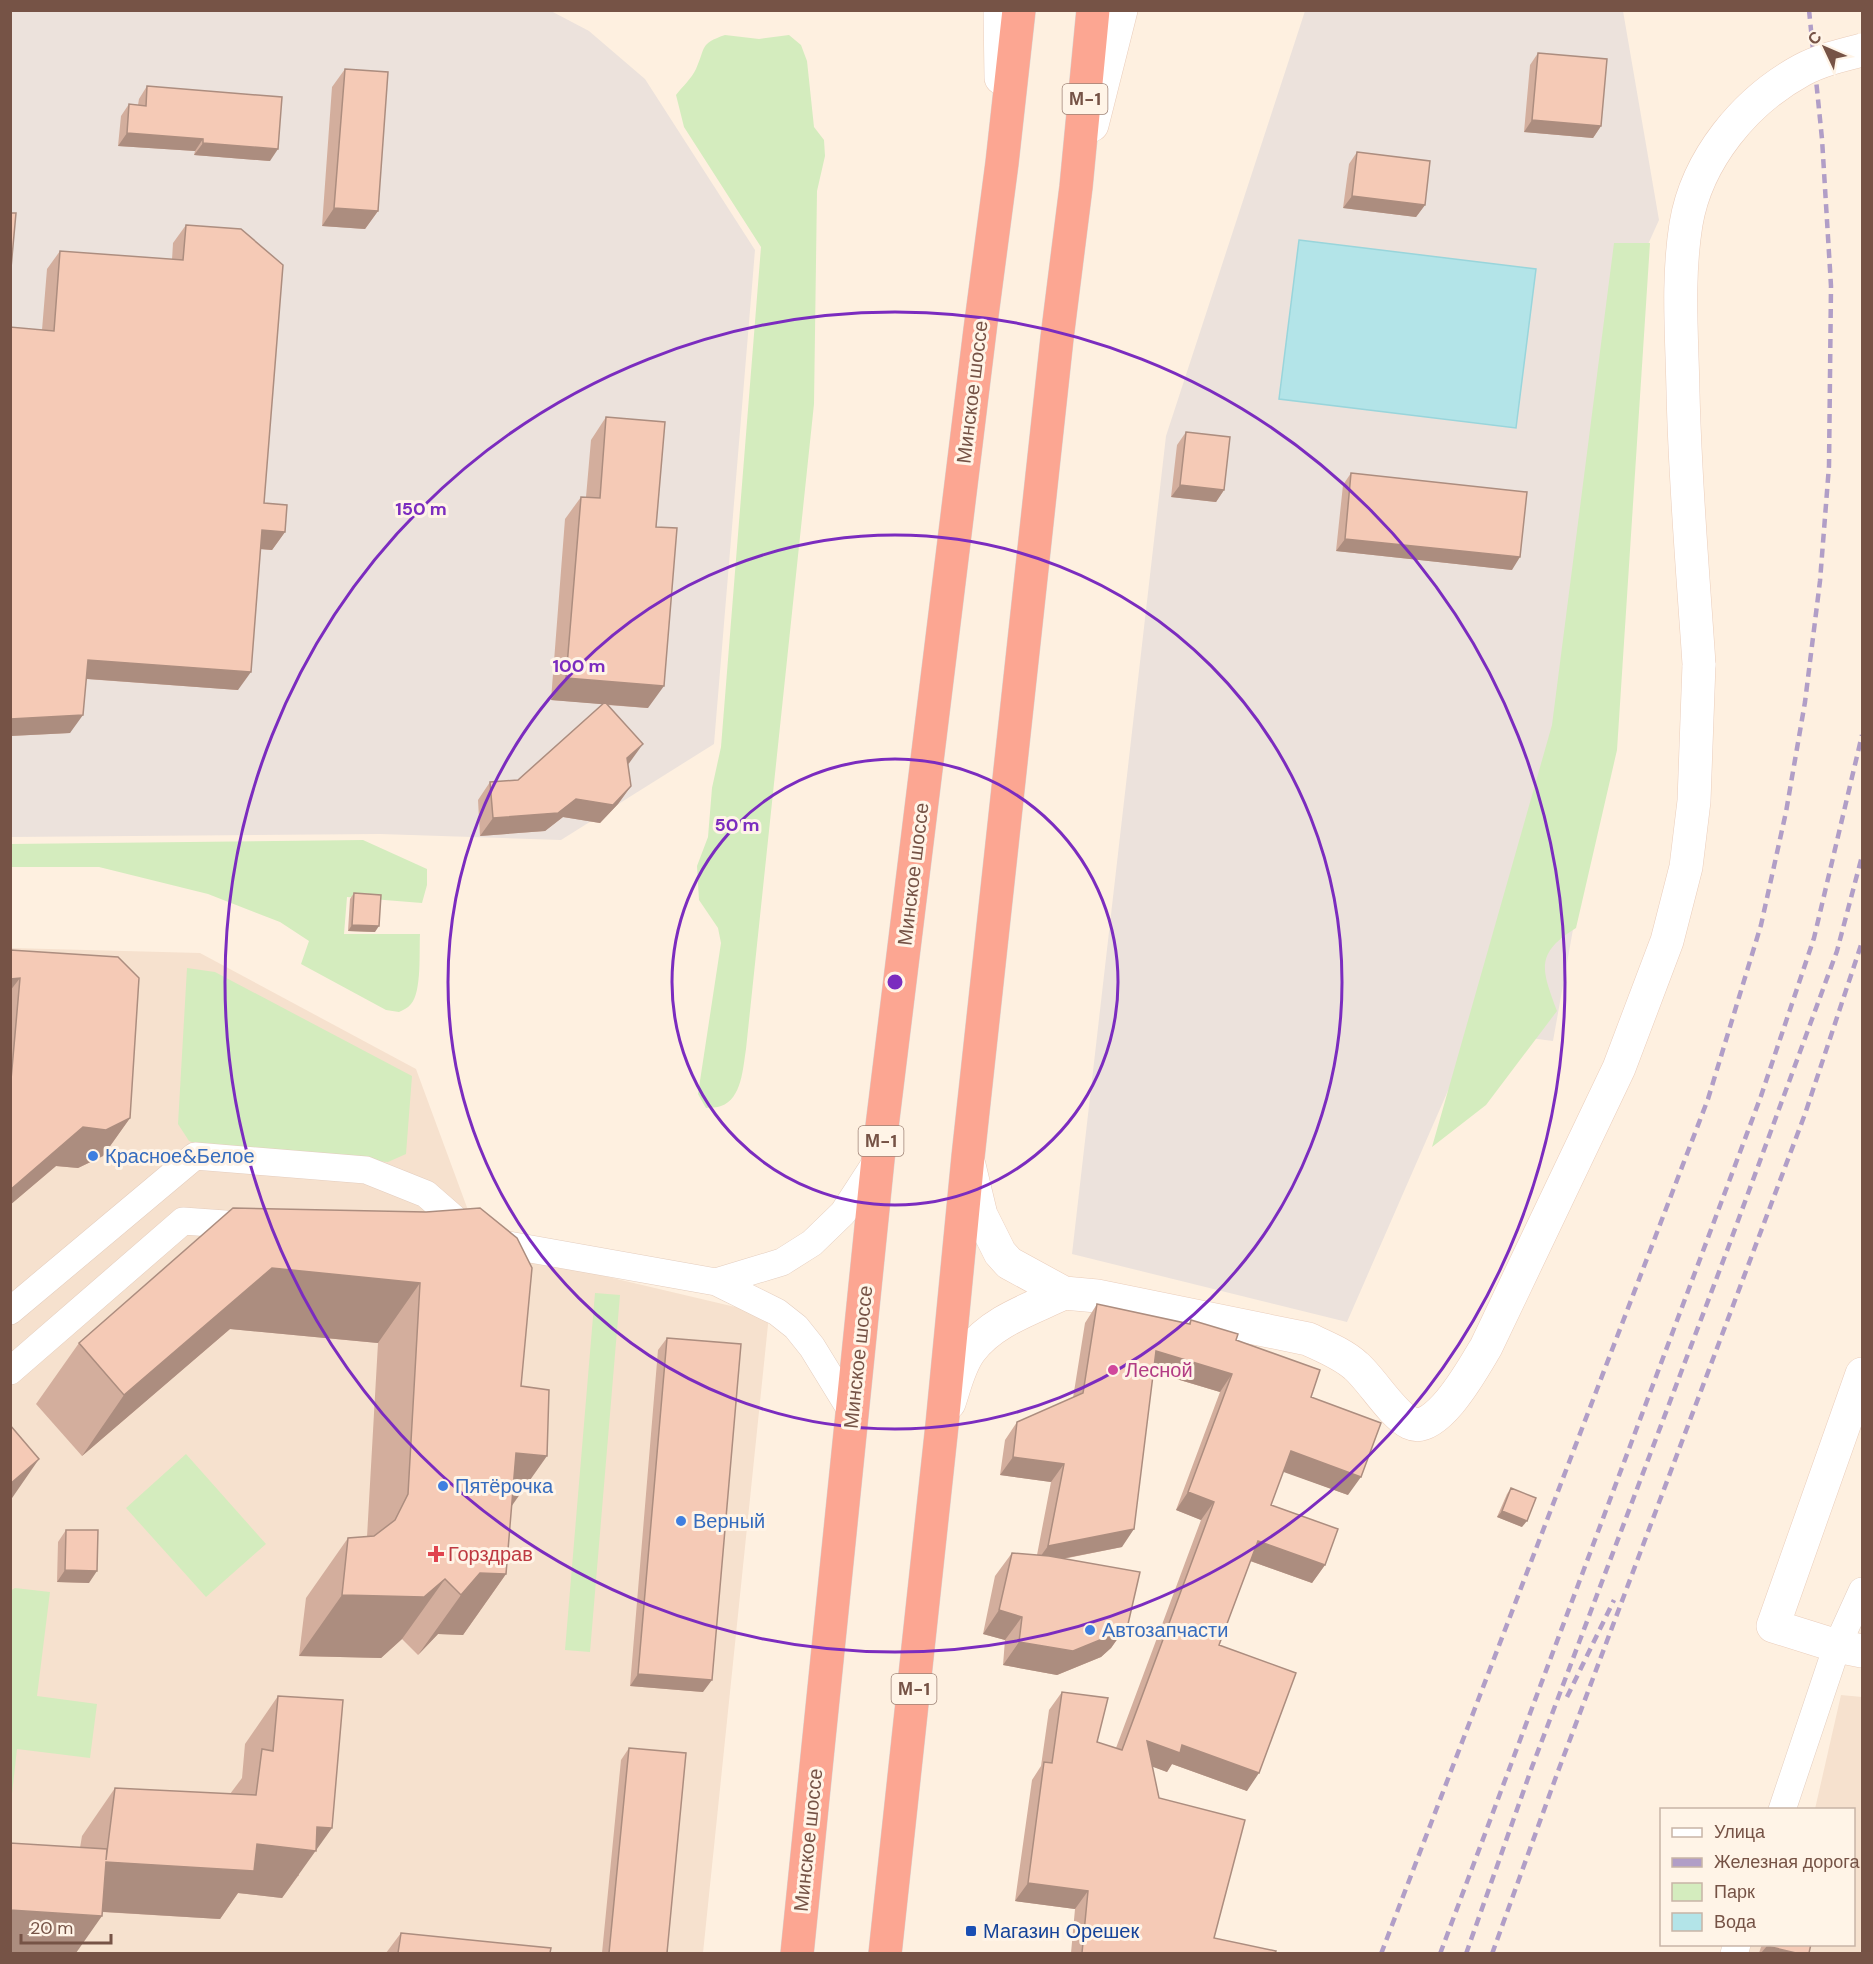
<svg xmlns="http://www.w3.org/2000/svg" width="1873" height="1964" font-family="'DM Sans',sans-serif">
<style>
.residential{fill:#f6e1ce}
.industrial{fill:#ece2dc}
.green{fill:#d4ecbe}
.water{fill:#b3e4e8;stroke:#99d5db;stroke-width:1.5}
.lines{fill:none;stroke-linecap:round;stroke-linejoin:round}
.street-casing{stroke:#e4cdbe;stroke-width:28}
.secondary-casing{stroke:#eacdbb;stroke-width:34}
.highway-casing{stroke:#dbd2cf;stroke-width:34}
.street{stroke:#fff;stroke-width:27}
.secondary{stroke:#fff;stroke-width:33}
.highway{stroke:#fca692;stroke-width:33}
.rail{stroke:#b19ec7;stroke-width:4.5;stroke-dasharray:9 6;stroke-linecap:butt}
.secondary-bridge-casing{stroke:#eacdbb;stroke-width:34;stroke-linecap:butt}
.secondary-bridge{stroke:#fff;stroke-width:33}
.wall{fill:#d3ae9d}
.shaded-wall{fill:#ac8d7f}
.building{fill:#f5cab6;stroke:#ac8d7f;stroke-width:1.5}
.ring{fill:none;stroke:#7b2cbf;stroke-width:3}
.shop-dot{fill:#3f7fe0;stroke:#fff4e7;stroke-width:2}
.hotel-dot{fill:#d1479c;stroke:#fff4e7;stroke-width:2}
.health-dot{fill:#e0444e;stroke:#fff4e7;stroke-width:2}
.transit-dot{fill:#1a4fb4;stroke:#fff4e7;stroke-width:2}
.labels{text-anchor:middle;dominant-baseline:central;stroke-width:6;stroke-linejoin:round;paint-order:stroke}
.shield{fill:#fff4e7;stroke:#9f8376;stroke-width:1.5}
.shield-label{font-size:18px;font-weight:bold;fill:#765346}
.street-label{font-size:20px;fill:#765346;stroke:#fff4e7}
.shop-label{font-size:20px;fill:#366cbe;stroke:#fff4e7;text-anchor:start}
.hotel-label{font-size:20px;fill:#b23c85;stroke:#fff4e7;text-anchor:start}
.health-label{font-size:20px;fill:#be3a42;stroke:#fff4e7;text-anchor:start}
.transit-label{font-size:20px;fill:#164399;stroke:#fff4e7;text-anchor:start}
.centre{fill:#7b2cbf;stroke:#fff4e7;stroke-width:3}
.ring-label{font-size:18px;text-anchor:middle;font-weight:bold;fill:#7b2cbf;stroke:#fff4e7;stroke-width:6;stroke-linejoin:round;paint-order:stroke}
</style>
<rect width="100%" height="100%" fill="#fef0e0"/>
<path class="residential" d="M11,948L200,953L416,1069L479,1240L532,1259L769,1315L703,1953L11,1954Z
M1841,1695L1862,1697V1953L1741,1954L1743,1945L1854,1944V1810L1815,1809Z"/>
<path class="industrial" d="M10,11H551L589,31L645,79L755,250L714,744L561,840L380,834L11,837Z
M1305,11H1623L1659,220L1622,302L1591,829L1553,1041L1474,1031L1347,1322L1072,1254L1166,436Z"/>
<path class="green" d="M725,35L759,39L789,35L801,45L807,61L814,127L824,140L825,156L817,191L814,404L746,1049C743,1067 742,1099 721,1106C717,1108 711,1107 706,1108L698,1094L721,943L718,928L699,900L697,866L708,837L712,788L721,747L761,247L684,127L676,95C682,87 692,78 696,69C706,47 699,44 725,35Z
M1614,243H1650L1617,750L1576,928C1534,954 1542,970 1557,1011L1486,1105L1432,1147L1552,725Z
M363,840L427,869V885L422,903L347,897L344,934H420C419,951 422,992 411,1004C408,1008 403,1010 399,1012L386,1010L301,964L309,941L280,922L208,894L99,867H11L10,844Z
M187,968L215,972L412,1076L406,1154L388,1162L209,1148L189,1141L178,1124Z
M595,1293L620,1295L590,1652L565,1650Z
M186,1454L266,1544L206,1597L126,1508Z
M15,1588L50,1592L37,1696L97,1704L90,1758L17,1749L11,1803L10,1591Z"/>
<path class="water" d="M1299,240L1536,269L1516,428L1279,399Z"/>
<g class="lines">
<g class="street-casing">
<path id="street" d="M486,1241L716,1282L777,1312L796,1327L812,1347L852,1412
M716,1282L782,1262L812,1243L843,1213L878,1159
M10,1311L195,1156L366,1170L426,1194L473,1235
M10,1371L183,1221L253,1226
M1782,1810L1837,1646L1862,1591
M1734,1954L1737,1944"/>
</g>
<g class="secondary-casing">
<path id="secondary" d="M1000,10L1001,78
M1092,125L1121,10
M969,1165L981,1215L1000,1253L1009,1263L1064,1293L1097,1296L1308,1339C1325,1347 1343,1354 1356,1366C1372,1380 1392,1414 1410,1423C1437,1436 1475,1365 1486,1347L1619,1068L1667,941L1686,867L1694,801L1699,664
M1862,1374L1773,1626L1837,1646L1862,1651
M949,1403C955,1386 959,1366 970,1351C992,1321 1031,1309 1064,1293"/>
</g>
<g class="highway-casing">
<path id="highway" d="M797,1954L878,1159L980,330L1002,163L1019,10
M885,1954L942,1425L968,1157L1057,338L1076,187L1093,10"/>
</g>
<use href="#street" class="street"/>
<use href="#secondary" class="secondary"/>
<use href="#highway" class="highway"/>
<path class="rail" d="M1567,1697L1614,1600
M1381,1954L1708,1099L1761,925L1786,812L1805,702L1820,581L1829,466L1831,286L1822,139L1809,10
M1440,1954L1761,1096L1814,938L1862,735
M1466,1954L1532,1767L1728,1248L1837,951L1862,856
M1492,1954L1557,1774L1805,1114L1862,942"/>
<g class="secondary-bridge-casing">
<path id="secondary-bridge" d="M1699,664C1693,574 1685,483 1683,392C1682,337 1677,280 1686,224C1697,159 1745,101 1802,70C1821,60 1842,55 1862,50"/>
</g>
<use href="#secondary-bridge" class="secondary-bridge"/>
</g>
<path class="wall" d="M1538,53L1601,126L1593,138L1524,132L1530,65Z
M345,69L378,211L365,229L322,226L332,87Z
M147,86L270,161L194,155L195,151L118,146L121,116L129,104L138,105L139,99Z
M1357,152L1425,205L1416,217L1343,208L1349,164Z
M186,225L264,503L285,532L272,550L260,549L238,690L86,679L70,733L10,736V327L42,330L47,269L60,251L172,260L173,243Z
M606,417L656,527L648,708L607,705L630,762L628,765L631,786L618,804L600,823L563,817L545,831L480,836L478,800L490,782L518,780L603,704L551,700L565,519L581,497H586L591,440Z
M1186,432L1224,490L1216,502L1171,497L1177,445Z
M1351,473L1512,570L1336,551L1343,485Z
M354,893L375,932L348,931L350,899Z
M10,950L130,1118L103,1156L78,1168L56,1166L10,1205Z
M426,1212L521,1386L506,1574L463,1635L438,1634L418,1655L402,1639L381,1658L299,1656L306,1598L348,1538L367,1537L378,1343L230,1329L82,1456L36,1404L79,1343Z
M1097,1304L1188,1324L1191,1320L1236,1340L1311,1397L1348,1495L1283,1471L1271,1505L1325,1565L1312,1583L1250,1561L1219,1645L1247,1791L1172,1764L1167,1772L1152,1766L1159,1798L1214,1938L1275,1953H1071L1075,1909L1015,1901L1032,1780L1041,1766L1049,1710L1062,1692L1097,1742L1116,1748L1201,1520L1176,1510L1220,1392L1153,1372L1122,1547L1063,1559L1128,1624L1111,1648L1101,1657L1057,1675L1003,1665L1005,1640L983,1634L995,1576L1012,1553L1037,1555L1051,1482L1000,1475L1005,1440L1017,1422L1073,1398L1085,1323Z
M667,1338L703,1692L630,1686L658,1350Z
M1511,1488L1522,1527L1497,1517L1507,1494Z
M66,1530L89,1583L57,1582L58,1542Z
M278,1696L299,1876H298L282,1898L238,1893L220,1919L102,1912L80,1848L82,1836L115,1788L230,1794L242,1778L245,1744Z
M629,1748L667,1953H602L621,1760Z
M401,1933L398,1953H386Z
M1762,1944H1811L1809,1953H1759Z"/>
<path class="shaded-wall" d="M1532,120L1601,126L1593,138L1524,132Z
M127,133L203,139L195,151L118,146Z
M203,143L278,149L270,161L194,155Z
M1352,196L1425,205L1416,217L1343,208Z
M334,208L378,211L365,229L322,226Z
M1180,485L1224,490L1216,502L1171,497Z
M262,530L285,532L272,550L249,548Z
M1345,539L1520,557L1512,570L1336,551Z
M88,660L251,672L238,690L75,678Z
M566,678L664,686L648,708L551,700Z
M83,715L70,733L10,736V719Z
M643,744L630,762L614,776L627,758Z
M631,786L618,804L600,823L563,817L545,831L480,836L493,818Z
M352,925L379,926L375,932L348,931Z
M20,978L10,991V979Z
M130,1118L103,1156L78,1168L56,1166L10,1205V1190L83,1127Z
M272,1268L420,1283L378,1343L230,1329L82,1456L124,1395Z
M1156,1351L1232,1374L1220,1392L1143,1369Z
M1291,1451L1361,1477L1348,1495L1278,1470Z
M516,1453L547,1456L504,1517Z
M1013,1457L1064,1464L1051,1482L1000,1475Z
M39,1459L10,1501V1484Z
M1188,1492L1214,1502L1201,1520L1176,1510Z
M1502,1511L1527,1521L1522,1527L1497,1517Z
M1134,1529L1122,1547L1035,1564L1048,1546Z
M1258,1541L1325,1565L1312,1583L1245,1559Z
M65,1570L97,1571L89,1583L57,1582Z
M480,1573L506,1574L463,1635L438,1634L418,1655L461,1595Z
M445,1579L402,1639L381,1658L299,1656L342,1595Z
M999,1610L1022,1617L1005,1640L983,1634Z
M1128,1624L1111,1648L1101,1657L1057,1675L1003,1665L1019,1642Z
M638,1674L712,1680L703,1692L630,1686Z
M1147,1741L1182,1745L1259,1773L1247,1791L1172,1764L1167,1772L1134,1760Z
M317,1827L332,1828L282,1898L238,1893L220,1919L73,1910L106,1862L257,1844Z
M1028,1883L1088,1891L1075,1909L1015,1901Z
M10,1910L102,1916L76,1953H10Z
M1767,1946L1796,1953H1761Z"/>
<path class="building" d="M1538,53L1607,59L1601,126L1532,120Z
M345,69L388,72L378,211L334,208Z
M147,86L282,97L278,149L203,143V139L127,133L129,104L146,106Z
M1357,152L1430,161L1425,205L1352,196Z
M10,213H16L10,279Z
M186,225L241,229L283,265L264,503L287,505L285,532L262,530L251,672L88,660L83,715L10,719V327L54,331L60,251L183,260Z
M606,417L665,422L656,527L677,528L664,686L566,678L581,497L600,498Z
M1186,432L1230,437L1224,490L1180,485Z
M1351,473L1527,492L1520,557L1345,539Z
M605,702L643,744L627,758L631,786L613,805L576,799L558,813L493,818L490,782L518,780Z
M354,893L381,895L379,926L352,925Z
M10,950L118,957L139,978L130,1118L106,1130L83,1127L10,1190V1091L20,978L10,979Z
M233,1208L426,1212L480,1208L517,1238L532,1268L521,1386L549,1390L547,1456L516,1453L506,1574L480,1573L461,1595L445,1579L424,1597L342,1595L348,1538L374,1536L395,1520L408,1494L420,1283L272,1268L124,1395L79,1343Z
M1097,1304L1190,1324L1191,1320L1238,1334L1236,1340L1320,1370L1311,1397L1381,1423L1361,1477L1291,1451L1271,1505L1338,1529L1325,1565L1258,1541L1219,1645L1296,1673L1259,1773L1182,1745L1180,1753L1147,1741L1159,1798L1245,1820L1214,1938L1276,1951L1275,1953H1082L1088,1891L1028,1883L1044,1762L1052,1763L1062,1692L1108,1698L1097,1742L1122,1750L1214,1502L1188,1492L1232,1374L1156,1351L1134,1529L1048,1546L1064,1464L1013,1457L1017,1422L1083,1393Z
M667,1338L741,1344L712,1680L638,1674Z
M10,1425L39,1459L10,1484Z
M1511,1488L1536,1498L1527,1521L1502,1511Z
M66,1530H98L97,1571L65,1570Z
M1012,1553L1049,1556L1140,1572L1128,1624L1117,1633L1073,1651L1019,1642L1022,1617L999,1610Z
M278,1696L343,1700L332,1828L317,1827L316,1851L257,1844L254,1871L106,1862L102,1916L10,1910V1843L107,1849L106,1860L115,1788L256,1795L262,1749L273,1751Z
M629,1748L686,1753L667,1953H609Z
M401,1933L551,1948L550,1953H398Z
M1767,1944H1811L1809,1953H1796L1767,1946Z"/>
<g class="ring">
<circle cx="895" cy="982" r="223"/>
<circle cx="895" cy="982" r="447"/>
<circle cx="895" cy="982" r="670"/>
</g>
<g class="shop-dot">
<circle cx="93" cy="1156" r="6"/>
<circle cx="443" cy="1486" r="6"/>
<circle cx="681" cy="1521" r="6"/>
<circle cx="1090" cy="1630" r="6"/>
</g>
<circle class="hotel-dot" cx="1113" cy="1370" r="6"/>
<path class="health-dot" d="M433 1545h6v6h6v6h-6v6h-6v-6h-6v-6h6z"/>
<rect class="transit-dot" x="965" y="1925" width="12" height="12" rx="3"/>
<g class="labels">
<g class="shield">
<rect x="1062.5" y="84" width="45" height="30" rx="4.5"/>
<rect x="858.5" y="1126" width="45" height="30" rx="4.5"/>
<rect x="891.5" y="1674" width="45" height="30" rx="4.5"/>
</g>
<g class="shield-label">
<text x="1085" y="99">М-1</text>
<text x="881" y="1141">М-1</text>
<text x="914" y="1689">М-1</text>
</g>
<g class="street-label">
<text transform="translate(972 392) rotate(-83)">Минское шоссе</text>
<text transform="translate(913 874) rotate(-83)">Минское шоссе</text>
<text transform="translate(858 1357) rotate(-84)">Минское шоссе</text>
<text transform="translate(808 1840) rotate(-84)">Минское шоссе</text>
</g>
<g class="shop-label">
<text x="105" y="1156">Красное&amp;Белое</text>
<text x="455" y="1486">Пятёрочка</text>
<text x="693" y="1521">Верный</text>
<text x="1102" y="1630">Автозапчасти</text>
</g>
<g class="hotel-label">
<text x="1125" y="1370">Лесной</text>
</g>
<g class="health-label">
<text x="448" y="1554">Горздрав</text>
</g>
<g class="transit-label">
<text x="983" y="1931">Магазин Орешек</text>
</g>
</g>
<circle cx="895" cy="982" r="9" class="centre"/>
<g class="ring-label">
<text x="421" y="515">150 m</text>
<text x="579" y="672">100 m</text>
<text x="737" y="831">50 m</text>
</g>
<rect width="1873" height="1964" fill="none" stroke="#765346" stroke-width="24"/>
<rect x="1660" y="1808" width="195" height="138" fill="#fff4e7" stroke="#c8b4a7" stroke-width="1.5"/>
<rect x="1672" y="1828" width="30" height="9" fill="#ffffff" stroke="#c8b4a7" stroke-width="1.5"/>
<text x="1714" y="1838" font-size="18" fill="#765346">Улица</text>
<rect x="1672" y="1858" width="30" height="9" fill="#b19ec7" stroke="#c8b4a7" stroke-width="1.5"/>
<text x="1714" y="1868" font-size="18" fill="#765346">Железная дорога</text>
<rect x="1672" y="1883" width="30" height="18" fill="#d4ecbe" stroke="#c8b4a7" stroke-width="1.5"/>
<text x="1714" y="1898" font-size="18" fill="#765346">Парк</text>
<rect x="1672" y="1913" width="30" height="18" fill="#b3e4e8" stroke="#c8b4a7" stroke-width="1.5"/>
<text x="1714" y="1928" font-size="18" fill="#765346">Вода</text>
<g transform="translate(1825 48) rotate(314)" stroke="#fff4e7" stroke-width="4.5" paint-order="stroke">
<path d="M0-4.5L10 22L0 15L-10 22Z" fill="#765346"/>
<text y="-9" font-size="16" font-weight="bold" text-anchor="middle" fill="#765346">С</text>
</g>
<path d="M21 1934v9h90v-9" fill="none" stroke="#765346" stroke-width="3"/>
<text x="30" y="1934" font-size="18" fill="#765346" stroke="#fff4e7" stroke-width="4.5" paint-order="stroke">20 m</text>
</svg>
